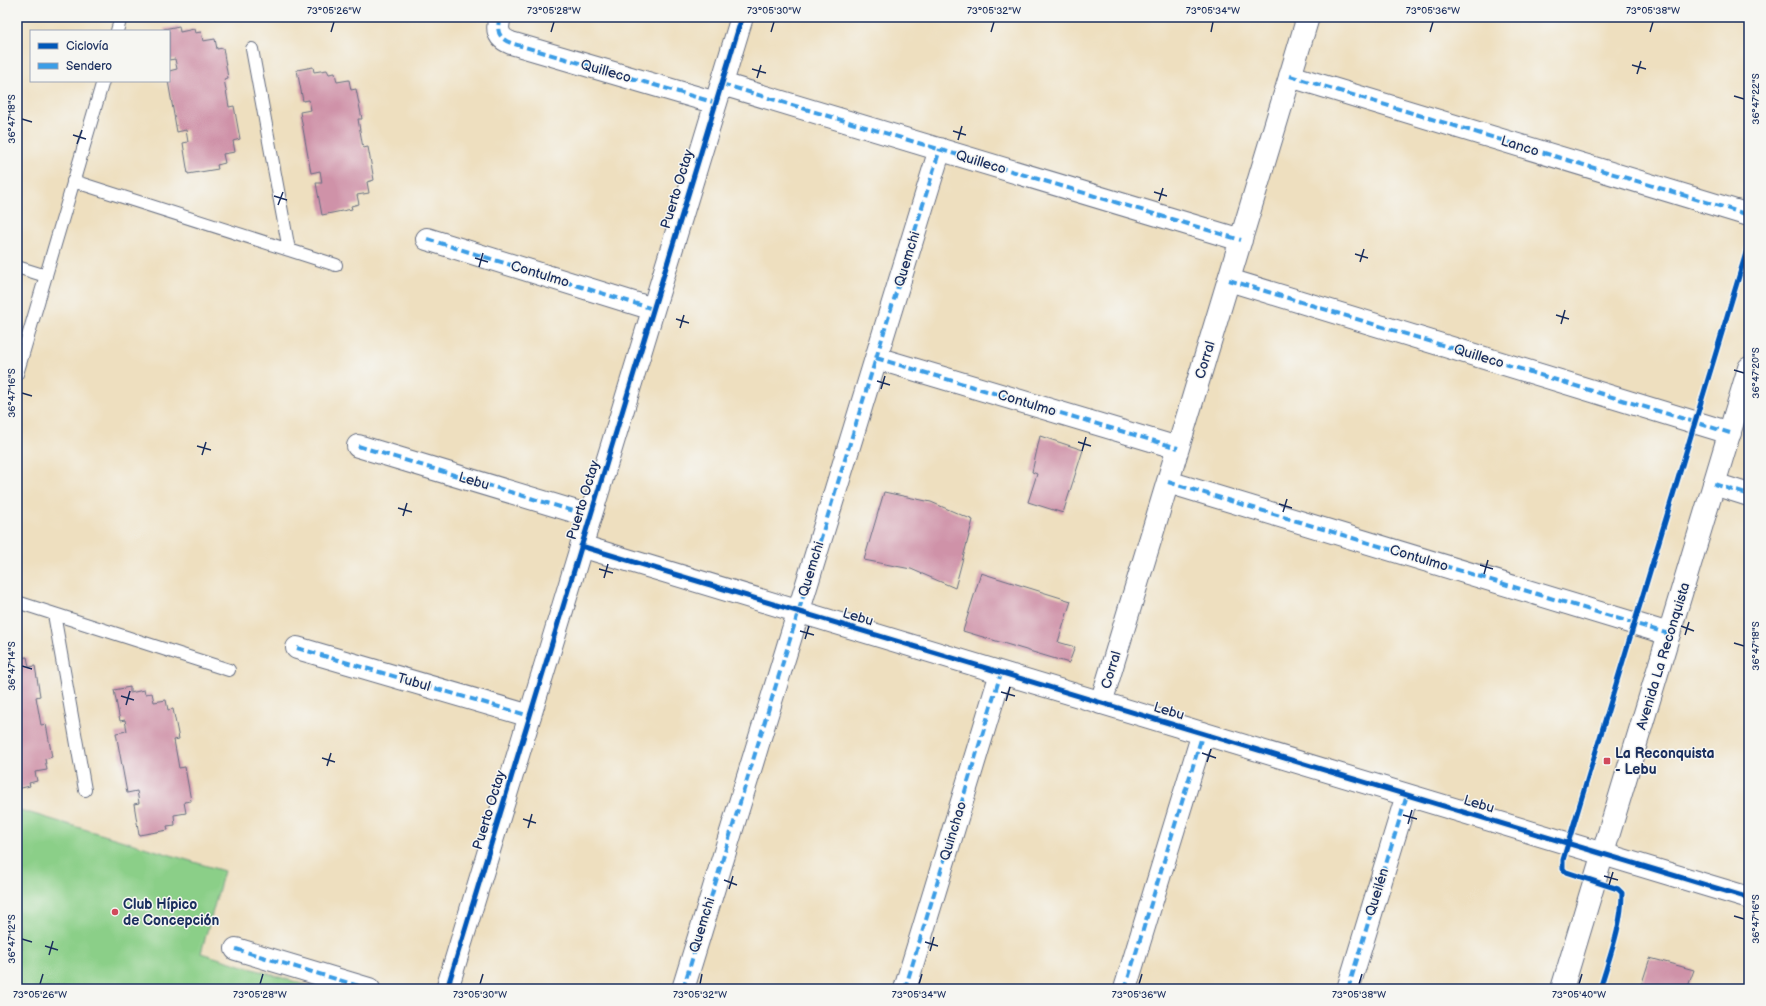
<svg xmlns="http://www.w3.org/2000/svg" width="1766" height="1006" font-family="'Balsamiq Sans',sans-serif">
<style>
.green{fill:#8bcf88;stroke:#537f73}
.building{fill:#cf92a8}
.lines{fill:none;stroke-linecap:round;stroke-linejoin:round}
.lane-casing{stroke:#656d80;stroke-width:14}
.street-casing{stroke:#656d80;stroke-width:24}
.secondary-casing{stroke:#656d80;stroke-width:24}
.lane{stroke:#fff;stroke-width:12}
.street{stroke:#fff;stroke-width:22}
.secondary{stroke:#fff;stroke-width:22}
.quiet{stroke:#3b9de6;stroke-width:4;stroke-dasharray:8 4;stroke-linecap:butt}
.cycleway-casing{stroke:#f6f6f2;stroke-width:8}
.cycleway{stroke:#0057b8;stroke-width:5}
.ticks{fill:none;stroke:#1b2f5e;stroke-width:1.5}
.poi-dot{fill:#d1495b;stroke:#f6f6f2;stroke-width:1.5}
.labels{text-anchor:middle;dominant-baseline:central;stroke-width:3;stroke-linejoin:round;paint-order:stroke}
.street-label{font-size:14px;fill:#1b2f5e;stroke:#f6f6f2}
.poi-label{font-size:14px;font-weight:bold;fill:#1b2f5e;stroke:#f6f6f2;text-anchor:start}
.neatline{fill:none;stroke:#1b2f5e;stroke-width:1.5}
.ticks-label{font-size:10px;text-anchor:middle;fill:#1b2f5e}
</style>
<rect width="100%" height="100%" fill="#f6f6f2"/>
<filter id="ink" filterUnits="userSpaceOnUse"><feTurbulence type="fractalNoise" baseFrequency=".025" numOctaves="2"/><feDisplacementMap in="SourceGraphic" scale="8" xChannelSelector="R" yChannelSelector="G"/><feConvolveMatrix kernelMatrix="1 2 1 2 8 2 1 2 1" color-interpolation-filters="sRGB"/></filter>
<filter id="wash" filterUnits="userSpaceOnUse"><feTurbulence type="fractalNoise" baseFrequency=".012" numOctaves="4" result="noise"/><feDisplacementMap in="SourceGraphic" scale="16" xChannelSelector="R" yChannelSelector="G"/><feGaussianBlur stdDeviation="0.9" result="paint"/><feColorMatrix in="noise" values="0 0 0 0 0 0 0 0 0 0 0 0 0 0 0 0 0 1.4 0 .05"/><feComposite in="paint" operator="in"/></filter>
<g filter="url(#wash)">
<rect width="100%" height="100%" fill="#eedfbf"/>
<path class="green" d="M17,809L224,871L201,953L319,989H17Z"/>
<g id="blocks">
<path class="building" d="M179,26L180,32L194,29L195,33L201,32L203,41L215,39L217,49L223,48L228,78L224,79L229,107L234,106L240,139L233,141L235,152L223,154L225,163L217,165L218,169L188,174L183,143L188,142L186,130L177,132L168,81H169V71L177,69L175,59L169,60V31H164V29Z
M313,67L314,72L327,70L329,74L335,73L337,82L349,80L351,90L356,89L362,119H358L363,148L368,147L374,180L367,182L369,193L357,195L359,204L351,206L352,209L322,215L316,183H322L320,171L311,173L300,112L311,110L309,100L303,101L297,70Z
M1040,436L1083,450L1063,513L1028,502L1037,474L1032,472Z
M884,492L931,502L973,520L955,588L911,569L864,560Z
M981,573L1071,601L1058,642L1075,647L1069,663L963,631Z
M27,657L29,667L35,666L40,696L36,697L41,725L46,724L52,757L45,759L47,770L35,772L37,781L29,783L30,786L17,789V658Z
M130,687V693L144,690L145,694L152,693L154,702L166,700L168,710L173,709L179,739L174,740L179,768L185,767L191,801L184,802L186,813L174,815L175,825L167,826L168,830L139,835L134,804L139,803L137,791L127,793L116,733L127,731L125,720L120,721L114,690Z
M1650,958L1694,970L1687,989H1640Z"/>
</g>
</g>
<g filter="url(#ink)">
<use href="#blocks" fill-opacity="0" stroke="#656d80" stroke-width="1"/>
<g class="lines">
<g class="lane-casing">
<path id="lane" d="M117,31L121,17
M252,49L289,250
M73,181L336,265
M17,267L46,276
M17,374L103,81
M17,602L229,670
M54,614L85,790"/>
</g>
<g class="street-casing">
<path id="street" d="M500,17C496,30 498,38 511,43L716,103
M1290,76L1749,215
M722,84L1241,240
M427,239L653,309
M1229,280L1730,433
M876,358L1178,448
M358,446L590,516
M1168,482L1669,634
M1714,484L1749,495
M581,546L1749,898
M297,648L530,716
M1101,703L1308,17
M236,949L369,989
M447,989L742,17
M683,989L940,149
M905,989L1001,673
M1125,989L1203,733
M1348,989L1407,795"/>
</g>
<g class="secondary-casing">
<path id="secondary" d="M1562,989L1749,368"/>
</g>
<use href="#lane" class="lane"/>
<use href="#street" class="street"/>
<use href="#secondary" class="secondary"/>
<path class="quiet" d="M500,17C496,30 498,38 511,43L716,103
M1290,76L1749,215
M722,84L1241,240
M427,239L653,309
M1229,280L1730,433
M876,358L1178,448
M358,446L590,516
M1168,482L1669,634
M1714,484L1749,495
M297,648L530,716
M236,949L369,989
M683,989L940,149
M905,989L1001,673
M1125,989L1203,733
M1348,989L1407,795"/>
<g class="cycleway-casing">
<path id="cycleway" d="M581,546L1749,898
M447,989L742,17
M1600,989C1609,958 1622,926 1622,893L1618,889L1566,872L1563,869V860L1749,243"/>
</g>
<use href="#cycleway" class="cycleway"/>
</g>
</g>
<path class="ticks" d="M331,32L334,22M551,32L554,22M771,32L774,22M991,32L994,22M1211,32L1213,22M1430,32L1433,22M1650,32L1653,22M1632,65L1646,69M752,69L766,73M1637,74L1641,61M757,78L761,65M1734,96L1744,99M22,119L32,122M953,131L966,135M73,135L86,139M958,140L962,126M77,144L82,130M1154,192L1167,196M274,196L287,200M1159,201L1163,188M278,205L283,192M1355,254L1368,258M475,258L488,262M1360,262L1364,249M479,267L483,253M1556,315L1569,319M676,319L689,323M1561,324L1565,310M680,328L684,315M1734,370L1744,373M877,381L890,385M881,389L885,376M22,393L32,396M1078,442L1091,446M197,446L211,450M1082,451L1086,437M202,455L206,442M1279,504L1292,508M398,508L412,512M1283,512L1287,499M403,516L407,503M1480,565L1493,569M599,569L613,573M1484,574L1488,560M604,578L608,564M1681,626L1694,631M800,631L814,635M1685,635L1689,622M805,639L809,626M1734,643L1744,646M22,666L32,669M1001,692L1015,696M121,696L134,700M1006,701L1010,687M126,705L130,691M1202,753L1216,758M322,758L335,762M1207,762L1211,749M327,766L331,753M1403,815L1417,819M523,819L536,823M1408,824L1412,810M528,828L532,814M1604,876L1618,880M724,880L737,885M1609,885L1613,872M729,889L733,876M1734,916L1744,919M22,939L32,942M925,942L938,946M45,946L58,950M930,951L934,937M49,955L53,941M40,984L43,974M260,984L263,974M480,984L483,974M700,984L702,974M919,984L922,974M1139,984L1142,974M1359,984L1362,974M1579,984L1582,974"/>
<g class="poi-dot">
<rect x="1603" y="757" width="8" height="8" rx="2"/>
<circle cx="115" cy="912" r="4"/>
</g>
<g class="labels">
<g class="street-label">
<text transform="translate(606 71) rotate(16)">Quilleco</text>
<text transform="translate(1520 146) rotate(17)">Lanco</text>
<text transform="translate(981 162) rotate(17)">Quilleco</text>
<text transform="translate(677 189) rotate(-73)">Puerto Octay</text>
<text transform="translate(907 259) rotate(-73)">Quemchi</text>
<text transform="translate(540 274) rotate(17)">Contulmo</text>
<text transform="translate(1479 356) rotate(17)">Quilleco</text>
<text transform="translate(1205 360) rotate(-73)">Corral</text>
<text transform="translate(1027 403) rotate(17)">Contulmo</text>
<text transform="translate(474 481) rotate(17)">Lebu</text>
<text transform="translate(583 500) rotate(-73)">Puerto Octay</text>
<text transform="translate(1419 558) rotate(17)">Contulmo</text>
<text transform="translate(811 569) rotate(-73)">Quemchi</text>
<text transform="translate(858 617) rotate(17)">Lebu</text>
<text transform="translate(1663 656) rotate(-73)">Avenida La Reconquista</text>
<text transform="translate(1111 670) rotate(-73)">Corral</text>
<text transform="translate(414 682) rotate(16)">Tubul</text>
<text transform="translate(1169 711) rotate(17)">Lebu</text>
<text transform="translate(1479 804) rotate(17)">Lebu</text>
<text transform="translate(489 810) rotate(-73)">Puerto Octay</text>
<text transform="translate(953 831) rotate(-73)">Quinchao</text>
<text transform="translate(1377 892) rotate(-73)">Queilén</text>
<text transform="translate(702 925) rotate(-73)">Quemchi</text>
</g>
<g class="poi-label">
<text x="1615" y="753">La Reconquista<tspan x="1615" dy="16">- Lebu</tspan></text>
<text x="123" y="904">Club Hípico<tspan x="123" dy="16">de Concepción</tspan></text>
</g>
</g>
<rect width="1766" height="1006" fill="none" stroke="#f6f6f2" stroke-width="44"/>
<rect x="30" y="30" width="140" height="52" fill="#f6f6f2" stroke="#9ea6b7"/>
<rect x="38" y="43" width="20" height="6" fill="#0057b8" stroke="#9ea6b7"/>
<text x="66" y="50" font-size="12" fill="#1b2f5e">Ciclovía</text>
<rect x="38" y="63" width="20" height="6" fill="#3b9de6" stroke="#9ea6b7"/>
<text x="66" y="70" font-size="12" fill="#1b2f5e">Sendero</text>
<rect x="22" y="22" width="1722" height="962" class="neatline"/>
<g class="ticks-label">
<text x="334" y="14">73°05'26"W</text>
<text x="554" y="14">73°05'28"W</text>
<text x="774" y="14">73°05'30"W</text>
<text x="994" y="14">73°05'32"W</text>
<text x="1213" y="14">73°05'34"W</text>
<text x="1433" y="14">73°05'36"W</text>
<text x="1653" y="14">73°05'38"W</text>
<text transform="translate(1755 99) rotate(-90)" y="4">36°47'22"S</text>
<text transform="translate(11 119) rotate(-90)" y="4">36°47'18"S</text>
<text transform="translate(1755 373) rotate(-90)" y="4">36°47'20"S</text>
<text transform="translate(11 393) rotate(-90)" y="4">36°47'16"S</text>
<text transform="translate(1755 646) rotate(-90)" y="4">36°47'18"S</text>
<text transform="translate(11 666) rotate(-90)" y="4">36°47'14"S</text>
<text transform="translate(1755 919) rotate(-90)" y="4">36°47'16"S</text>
<text transform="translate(11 939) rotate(-90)" y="4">36°47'12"S</text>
<text x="40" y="998">73°05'26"W</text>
<text x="260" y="998">73°05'28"W</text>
<text x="480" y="998">73°05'30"W</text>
<text x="700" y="998">73°05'32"W</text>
<text x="919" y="998">73°05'34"W</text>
<text x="1139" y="998">73°05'36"W</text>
<text x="1359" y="998">73°05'38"W</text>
<text x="1579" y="998">73°05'40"W</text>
</g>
</svg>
